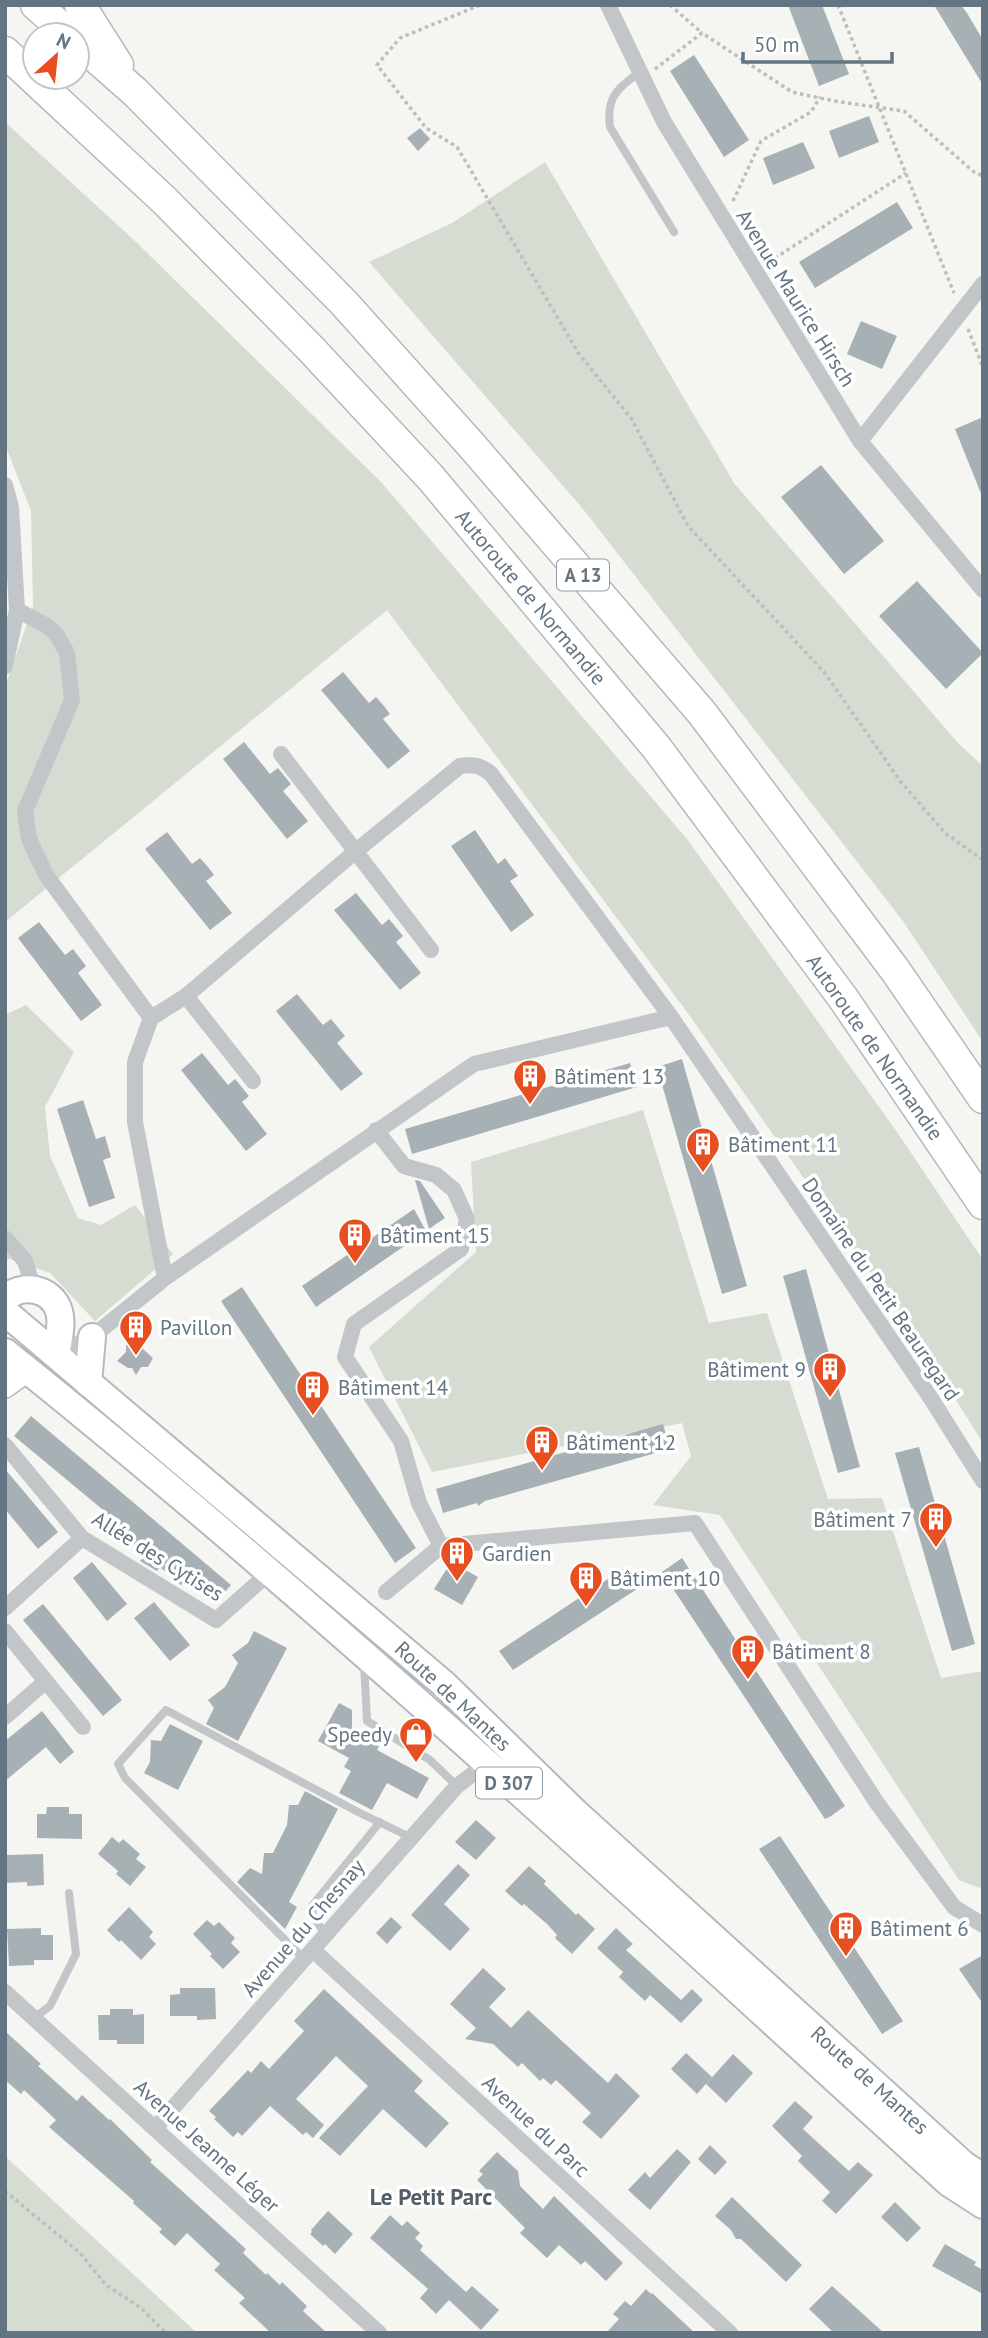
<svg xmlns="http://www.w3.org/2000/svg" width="988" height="2338" font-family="'PT Sans',sans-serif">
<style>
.green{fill:#d6dcd2}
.building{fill:#a7b0b5}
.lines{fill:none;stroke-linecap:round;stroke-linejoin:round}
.secondary-casing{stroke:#b4babe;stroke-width:26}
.primary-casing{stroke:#b5b9bd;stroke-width:30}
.highway-casing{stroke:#b5b8bb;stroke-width:33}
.path{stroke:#bcbec0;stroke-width:3.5;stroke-dasharray:3.5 3.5;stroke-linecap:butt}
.lane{stroke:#c2c6c9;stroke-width:8}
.street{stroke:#c2c6c9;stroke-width:16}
.secondary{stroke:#fff;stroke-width:23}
.primary{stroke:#fff;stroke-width:26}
.highway{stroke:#fff;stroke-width:30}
.labels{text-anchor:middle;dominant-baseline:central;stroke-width:7;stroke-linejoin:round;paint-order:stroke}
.shield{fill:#fff;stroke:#929ea8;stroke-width:2}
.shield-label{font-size:19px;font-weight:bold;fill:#637583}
.street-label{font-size:21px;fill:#637583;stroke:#fff}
.poi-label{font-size:21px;fill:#637583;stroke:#fff;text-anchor:start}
.neighbourhood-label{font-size:23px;font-weight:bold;fill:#525e68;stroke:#fff}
</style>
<rect width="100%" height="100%" fill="#f5f5f1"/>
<path class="green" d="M5,122L135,241L380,481L687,839L897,1132L983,1260V1443L924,1349L687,1012L387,610L5,922V687L33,606L31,511L5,444Z
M545,162L734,483L958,743L983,766V1042L903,921L583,509L369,262L452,223Z
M26,1005L74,1052L45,1107L50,1156L78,1218L101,1225L135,1205L173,1254L95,1321L50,1273L10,1259H5V1015Z
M643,1110L709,1323L767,1313L828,1499L882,1498L941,1678L983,1671V1889L959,1880L720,1515L653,1505L691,1456L682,1423L432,1472L369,1347L476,1252L471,1162Z
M5,2156L197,2333H5Z"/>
<path class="building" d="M788,5H822L849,74L819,86Z
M934,5H961L967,13L983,40V85Z
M694,55L749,140L724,157L670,71Z
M869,116L879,142L839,158L829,131Z
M420,128L430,139L418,151L407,138Z
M803,142L815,168L773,185L763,158Z
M897,202L913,228L815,288L799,262Z
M861,321L897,336L882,369L847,354Z
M983,417V496H982L955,429Z
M821,465L884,541L844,574L781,497Z
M917,581L983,653L946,689L879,616Z
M343,672L369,703L376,697L384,706L390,714L383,719L410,751L388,769L321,690Z
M244,742L270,774L278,768L291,784L283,791L308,821L287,839L223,759Z
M475,830L498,864L505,858L518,876L510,881L534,915L511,932L451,846Z
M167,832L192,864L200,858L208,867L214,875L206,881L232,913L210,930L145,849Z
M356,893L382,925L389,919L403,936L396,942L421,973L400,990L334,910Z
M39,922L65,955L73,949L86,966L78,973L102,1005L81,1021L18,938Z
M297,994L323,1025L331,1019L345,1036L337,1043L363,1074L341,1091L276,1011Z
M202,1053L228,1085L235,1079L249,1096L242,1102L267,1134L246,1151L181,1070Z
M682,1059L747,1286L722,1294L657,1067Z
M630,1063L637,1087L412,1154L405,1129Z
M83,1100L96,1139L105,1136L111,1157L103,1160L115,1198L89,1207L57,1109Z
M415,1180L420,1181L445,1218L429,1229Z
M414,1209L426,1231L316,1307L302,1286Z
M806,1269L860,1467L838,1473L783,1276Z
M242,1287L416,1548L395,1563L221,1301Z
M142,1342L143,1349L153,1358L148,1367H141L136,1375L132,1368H128L117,1361L126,1352V1345Z
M31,1416L231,1585L214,1604L186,1580L181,1585L160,1567L157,1571L140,1561L146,1555L116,1529L120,1524L14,1436Z
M663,1424L670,1449L485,1501L478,1506L477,1503L443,1513L436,1489Z
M919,1447L975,1644L952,1651L895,1453Z
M5,1469L58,1532L38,1549L5,1509Z
M682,1558L845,1806L831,1816L825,1819L662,1572Z
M92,1562L127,1604L107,1621L73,1578Z
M451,1562L478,1577L462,1605L434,1589Z
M623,1569L637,1589L513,1670L499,1651Z
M154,1602L190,1645L170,1661L134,1618Z
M43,1604L122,1700L103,1716L23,1620Z
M254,1631L287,1648L238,1741L206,1724L214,1708L208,1700L225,1687L238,1663L232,1655L248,1643Z
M339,1703L352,1710V1732L379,1746L377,1750L429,1778L417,1799L387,1783L372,1810L339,1793L351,1771L344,1767L349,1758L318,1741Z
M42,1711L74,1752L60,1764L46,1747L5,1781V1741Z
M170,1724L203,1741L178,1790L144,1773L150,1762L151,1740L161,1741Z
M305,1791L338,1809L289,1902L297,1907L285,1929L237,1882L250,1868L262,1874L264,1853H273L287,1825L289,1805H298Z
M47,1807H69V1814H82V1839L37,1838V1814H46Z
M476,1820L496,1838L476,1860L455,1842Z
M780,1836L903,2021L882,2034L759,1849Z
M112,1837L119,1843L123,1839L140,1854L136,1859L146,1867L130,1886L116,1874L118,1871L98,1854Z
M43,1854L44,1885L27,1886V1882L5,1883L7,1855Z
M458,1864L470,1875L444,1904L470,1929L450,1951L411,1915Z
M529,1866L546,1881L544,1884L576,1915L578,1913L595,1929L572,1954L555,1938L557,1935L547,1924L524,1904L522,1906L505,1891Z
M129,1907L153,1932L149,1937L156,1944L141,1960L121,1940L119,1942L107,1930Z
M391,1917L402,1927L387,1944L376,1933Z
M207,1920L214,1926L219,1922L235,1938L231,1943L240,1952L223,1969L210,1956L212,1954L193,1934Z
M41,1928V1935H53V1960H34V1965L9,1966L7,1929Z
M616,1928L633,1944L626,1950L681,2000L692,1989L703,2000L681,2023L650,1995L645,2001L619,1977L623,1972L597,1948Z
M983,1955V2004L959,1969Z
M483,1968L506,1989L489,2007L511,2028L528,2010L608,2083L616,2073L640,2096L601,2139L582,2122L591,2113L556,2080L551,2085L543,2078L540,2081L522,2063L518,2067L493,2044L465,2039L476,2028L450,2004Z
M180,1988H215L216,2019L197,2020V2016H170V1995L180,1994Z
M324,1989L423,2081L414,2091L449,2123L426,2148L383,2109L340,2156L319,2138L368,2086L336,2056L296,2099L324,2125L313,2138L306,2132L303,2135L270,2106L242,2136L238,2132L233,2137L214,2119L216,2117L209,2111L248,2070L251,2073L261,2061L269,2069L304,2031L294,2021Z
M110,2009H133V2015L144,2014V2044H117V2040H99L98,2015H110Z
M5,2031L41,2064L38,2066L77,2101L82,2095L109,2120L110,2119L152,2160L150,2162L246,2249L243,2253L266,2275L267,2273L280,2285L282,2282L307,2306L303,2311L327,2333H271L239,2303L245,2298L214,2270L220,2264L187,2233L175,2246L159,2232L162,2229L133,2203L134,2201L49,2127L56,2120L24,2090L21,2094L5,2080Z
M686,2053L712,2077L697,2094L671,2069Z
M733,2054L753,2073L726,2103L706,2084Z
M795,2101L813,2117L803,2129L849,2171L858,2162L873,2175L836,2214L822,2201L830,2192L798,2161L802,2156L772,2126Z
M710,2145L727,2162L715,2175L698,2159Z
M677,2149L691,2162L650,2210L628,2190L645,2172L650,2178Z
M497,2152L518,2171L520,2186L543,2209L554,2196L623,2263L606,2281L585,2261L581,2265L559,2245L547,2258L520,2233L525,2228L477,2180L483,2174L479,2171Z
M732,2197L802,2265L786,2282L741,2239H736L731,2230L715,2216Z
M895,2202L921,2228L907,2242L881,2217Z
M328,2211L353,2234L335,2254L325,2244L323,2246L310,2234L312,2232L311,2230Z
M390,2215L402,2226L407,2221L420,2233L415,2238L423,2246L420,2250L466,2292L472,2286L499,2310L481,2330L449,2300L436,2314L420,2298L428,2289L370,2238Z
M945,2244L976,2262L974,2265L983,2270V2294L932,2266Z
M832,2286L884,2333H834L809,2309Z
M646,2289L651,2294L652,2293L695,2333H606L619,2319L613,2314L625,2301L631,2306Z"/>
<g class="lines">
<g class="secondary-casing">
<path id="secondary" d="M5,1386L27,1370"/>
</g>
<g class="primary-casing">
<path id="primary" d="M5,1299C21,1282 52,1288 59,1311C63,1324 58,1342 56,1355
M5,1312L445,1685L575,1812L964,2165L983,2177
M5,1352C332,1614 639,1901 949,2183L983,2205
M88,1383L92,1337"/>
</g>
<g class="highway-casing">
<path id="highway" d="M36,5L70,35
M80,5L118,65
M77,41L135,92L344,303L473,447L702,713L895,970L983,1098
M5,52L165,201L311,349L431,478L656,747L843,998L983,1204"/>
</g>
<path class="path" d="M480,5L400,38L377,65L426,128L457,147L579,354L631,418L688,526L824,672L901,782L945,833L983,860
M670,5L702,33
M838,5L954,293
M655,69L702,33L792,92L834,101L904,111L974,172L983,176
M733,201L761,141L811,112L820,97
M769,262L906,173
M968,329L983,367
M5,2191L80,2253L106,2285L141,2308L166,2333"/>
<path class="lane" d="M640,72C617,88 606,98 610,127L674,232
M364,1664L367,1721L430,1760L457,1786
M325,1935L313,1915L312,1906L380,1822
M304,1959L125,1778L118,1764L166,1710L358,1812L412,1838
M35,2017L50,2006L76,1954L69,1893"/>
<path class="street" d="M608,5L664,122L860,441L983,590
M860,441L983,284
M5,485L11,507L17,610L5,666
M17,610L47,626L56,634L67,653L72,700L25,811L29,839L46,875L151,1018
M281,754L431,950
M186,996L253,1081
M376,1130L404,1166L436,1175L454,1190L467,1219L461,1249L354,1324L345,1357L401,1441L419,1503L441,1546L695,1523L877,1803L954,1907L983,1925
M5,1238L25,1261L34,1289
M165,1278L135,1122V1062L151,1018L186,996L356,851L460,766C473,764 481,765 491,774L671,1017
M56,1355L92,1337L165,1278L474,1064L671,1017L932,1400L983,1481
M5,1445L82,1538L216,1620L269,1573
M386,1592L441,1546
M5,1608L82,1538
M5,1631L83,1727
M5,1717L46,1681
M313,1950L730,2333
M5,1992L379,2333
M156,2127L457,1786L487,1763"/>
<use href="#secondary" class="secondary"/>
<use href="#primary" class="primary"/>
<use href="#highway" class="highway"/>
</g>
<defs>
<g id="building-pin" transform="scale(1.75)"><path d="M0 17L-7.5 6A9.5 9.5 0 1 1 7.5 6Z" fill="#e74f20" stroke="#fff"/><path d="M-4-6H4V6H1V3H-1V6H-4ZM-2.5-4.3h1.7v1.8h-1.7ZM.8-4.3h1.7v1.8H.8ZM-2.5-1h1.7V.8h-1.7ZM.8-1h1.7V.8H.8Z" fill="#fff"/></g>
<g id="shop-pin" transform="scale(1.75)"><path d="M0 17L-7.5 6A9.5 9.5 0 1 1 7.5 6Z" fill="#e74f20" stroke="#fff"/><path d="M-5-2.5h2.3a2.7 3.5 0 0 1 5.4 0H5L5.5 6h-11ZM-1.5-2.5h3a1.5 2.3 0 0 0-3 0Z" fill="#fff"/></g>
</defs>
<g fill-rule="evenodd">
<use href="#building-pin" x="530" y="1076"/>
<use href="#building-pin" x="703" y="1144"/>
<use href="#building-pin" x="355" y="1235"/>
<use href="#building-pin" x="136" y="1327"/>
<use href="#building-pin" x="830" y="1369"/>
<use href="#building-pin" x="313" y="1387"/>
<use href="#building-pin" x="542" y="1442"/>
<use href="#building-pin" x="936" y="1519"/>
<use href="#building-pin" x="457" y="1553"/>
<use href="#building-pin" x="586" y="1578"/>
<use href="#building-pin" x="748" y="1651"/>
<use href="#shop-pin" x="416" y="1734"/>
<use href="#building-pin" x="846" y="1928"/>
</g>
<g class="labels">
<g class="shield">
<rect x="557" y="559.5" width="52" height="31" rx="5"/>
<rect x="476" y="1767.5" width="66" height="31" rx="5"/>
</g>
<g class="shield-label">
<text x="583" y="575">A 13</text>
<text x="509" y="1783">D 307</text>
</g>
<g class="street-label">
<text transform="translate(796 298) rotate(58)">Avenue Maurice Hirsch</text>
<text transform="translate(531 597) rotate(50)">Autoroute de Normandie</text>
<text transform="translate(875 1047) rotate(55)">Autoroute de Normandie</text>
<text transform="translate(881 1289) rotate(56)">Domaine du Petit Beauregard</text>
<text transform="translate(158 1556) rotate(32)">Allée des Cytises</text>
<text transform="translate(453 1696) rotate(43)">Route de Mantes</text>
<text transform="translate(303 1928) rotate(-49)">Avenue du Chesnay</text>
<text transform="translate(870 2080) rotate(42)">Route de Mantes</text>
<text transform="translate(536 2126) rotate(43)">Avenue du Parc</text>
<text transform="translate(207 2146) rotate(42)">Avenue Jeanne Léger</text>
</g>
<g class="poi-label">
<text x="554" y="1076">Bâtiment 13</text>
<text x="728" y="1144">Bâtiment 11</text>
<text x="380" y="1235">Bâtiment 15</text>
<text x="160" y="1327">Pavillon</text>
<text x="806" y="1369" text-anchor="end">Bâtiment 9</text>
<text x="338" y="1387">Bâtiment 14</text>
<text x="566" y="1442">Bâtiment 12</text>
<text x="912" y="1519" text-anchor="end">Bâtiment 7</text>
<text x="482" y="1553">Gardien</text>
<text x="610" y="1578">Bâtiment 10</text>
<text x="772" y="1651">Bâtiment 8</text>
<text x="392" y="1734" text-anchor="end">Speedy</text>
<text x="870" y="1928">Bâtiment 6</text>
</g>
<g class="neighbourhood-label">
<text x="431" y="2196">Le Petit Parc</text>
</g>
</g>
<rect width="988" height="2338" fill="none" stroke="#637583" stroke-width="14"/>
<g transform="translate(56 56) rotate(27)"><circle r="33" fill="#ffffff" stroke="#c1c8cd" stroke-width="2"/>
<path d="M0-5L12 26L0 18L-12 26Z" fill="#e74f20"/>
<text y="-10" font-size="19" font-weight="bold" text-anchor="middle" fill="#637583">N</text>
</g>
<path d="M743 52v10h149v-10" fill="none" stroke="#637583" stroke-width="3.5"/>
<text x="754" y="52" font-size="21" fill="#637583" stroke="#ffffff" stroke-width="5" paint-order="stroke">50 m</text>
</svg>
